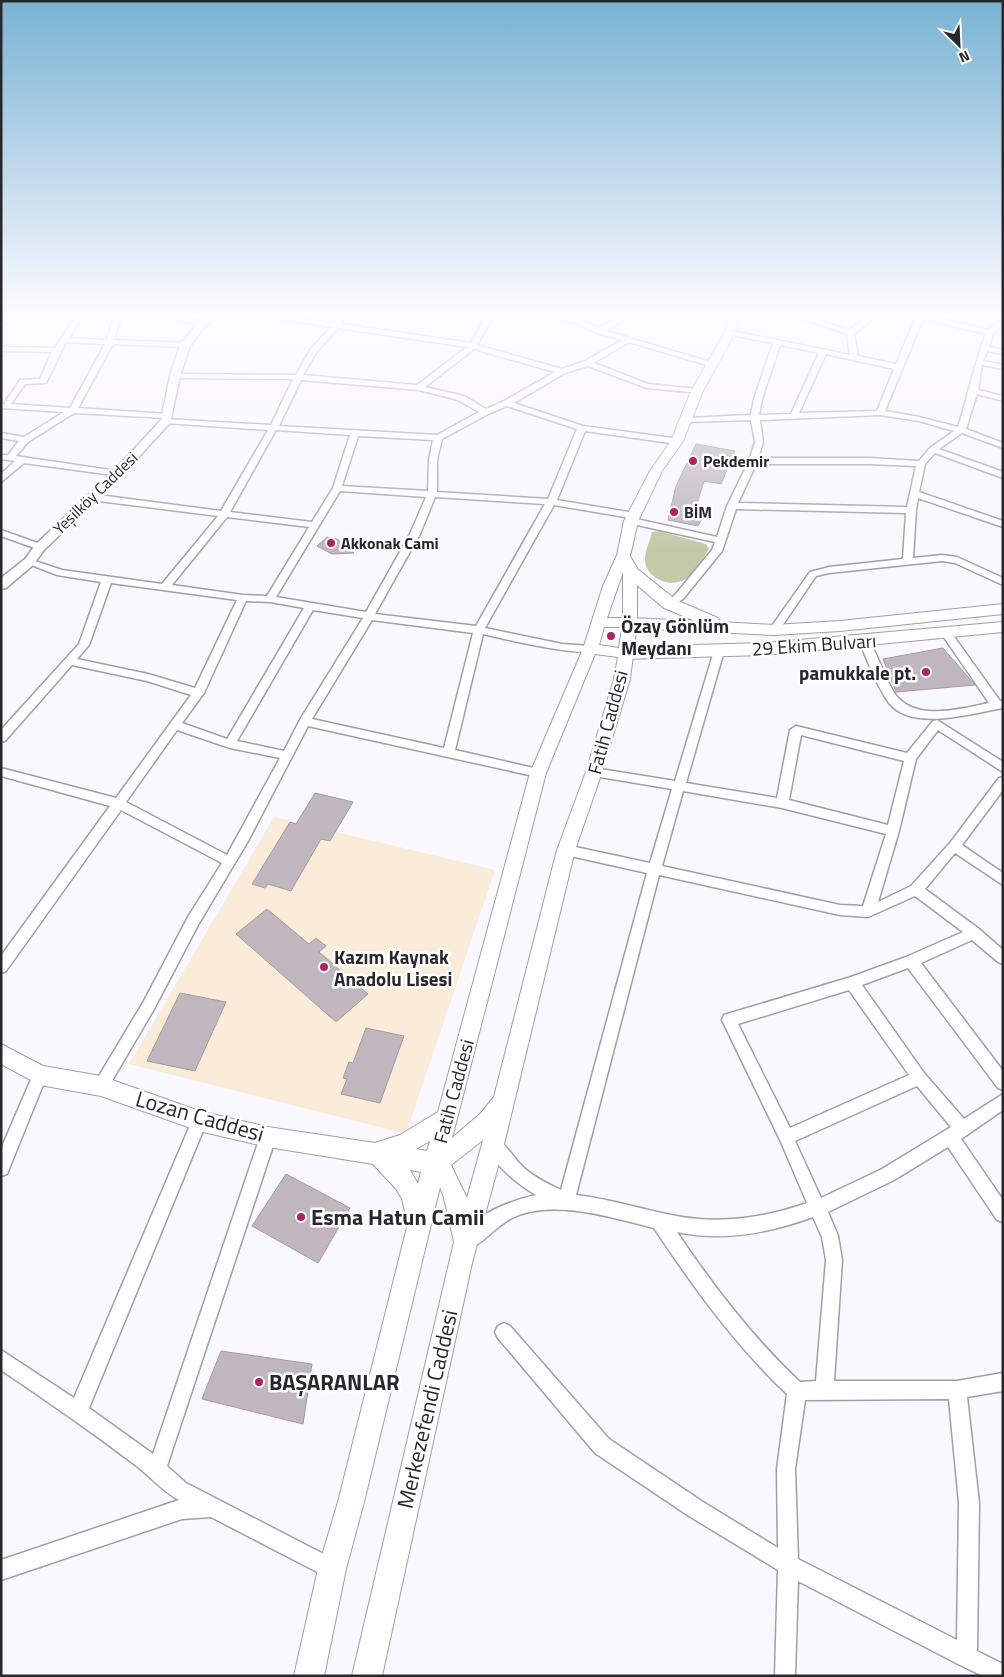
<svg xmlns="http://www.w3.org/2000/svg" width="1004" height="1677" font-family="'Titillium Web',sans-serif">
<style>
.education{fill:#faecd9}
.green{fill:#c3caa8}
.building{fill:#c0b7be;stroke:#a59ca3}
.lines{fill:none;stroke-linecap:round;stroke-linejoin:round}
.minor-casing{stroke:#a29ea8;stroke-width:3}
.tertiary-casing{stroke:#a29ea8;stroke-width:3}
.secondary-casing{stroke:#a29ea8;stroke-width:2}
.primary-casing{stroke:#a29ea8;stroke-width:2}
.minor{fill:#fff;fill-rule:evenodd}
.tertiary{fill:#fff;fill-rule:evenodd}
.secondary{fill:#fff;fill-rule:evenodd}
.primary{fill:#fff;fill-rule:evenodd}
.poi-dot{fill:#ae2363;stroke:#fff;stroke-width:2}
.labels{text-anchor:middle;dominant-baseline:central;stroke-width:5;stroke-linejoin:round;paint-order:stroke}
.far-poi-label{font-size:16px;font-weight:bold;fill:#28272b;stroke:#fff;text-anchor:start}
.far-street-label{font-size:16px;fill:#28272b;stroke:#fff}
.poi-label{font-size:19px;font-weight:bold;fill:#28272b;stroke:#fff;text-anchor:start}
.street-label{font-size:19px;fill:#28272b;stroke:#fff}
.near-street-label{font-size:22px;fill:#28272b;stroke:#fff}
.near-poi-label{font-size:22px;font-weight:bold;fill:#28272b;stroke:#fff;text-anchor:start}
</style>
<rect width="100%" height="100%" fill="#f9f7ff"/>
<path class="education" d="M274,817L495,870L406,1134L129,1064Z"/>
<path class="green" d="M659,531L706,544L709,549C702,559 695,575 684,580C669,588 645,578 645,559C645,551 650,541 652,532Z"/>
<path class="building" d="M696,444L735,451L721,484L704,481L695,510L706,512L698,526L668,520L676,486Z
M327,537L337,539L354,553L332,554L317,546Z
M943,648L975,685L896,692L883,659Z
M315,793L353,802L330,841L321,839L291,891L268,884L265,888L252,884L290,822L296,824Z
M267,909L309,944L316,938L326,946L319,952L368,994L336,1022L236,934Z
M180,993L226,1002L195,1071L147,1061Z
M366,1028L404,1036L380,1103L341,1094L347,1079L343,1078L349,1062L353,1063Z
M286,1174L350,1208L318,1263L252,1226Z
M221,1351L312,1364L303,1424L202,1399Z"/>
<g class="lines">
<g class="minor-casing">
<path id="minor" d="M7,315H14L1,328V321Z
M77,315H84L69,338L107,340L114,315H122L114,340L185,343L189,345L185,347L113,344L78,408L167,414L171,416L167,418L74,413L28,442L16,456L117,471L120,472V476L24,463L1,482V474L15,461L1,459V455H8L19,441L1,438V433L24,437L64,412L1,408V404H4L20,380L40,379L52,352L1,351V347L55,348ZM66,342L105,344L70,408L11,404L25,384L46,383Z
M154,315H171L207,323L203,325Z
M253,315H274L334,323L337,315H344L341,324L471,343L487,315H494L477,345L562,369L585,361L622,340L597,333L573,322L532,315H572L584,322L599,328L623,315H632L606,331L717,364L710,366L629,342L594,363L648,384L697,389L701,391L700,393L647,388L588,366L565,373L514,403L583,426L680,439L681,441L677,444L585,431L557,500L634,513L639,516L632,518L717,537L727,506L749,461L755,442L751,420L687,422L683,420L687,418L751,415L754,399L773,343L727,334V330L850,355L847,334L791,315H802L849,330L869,315H877L854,334L858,356L896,364L916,317L914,315H927L988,330L1003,319V325L993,334L989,347L1003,350V354L987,351L983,361L1003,365V369L982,365L978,390L1003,396V401L977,394L966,429L1003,443V448L962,433L939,449L1003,472V478L935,453L925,464L919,492L1003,521V527L918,498L916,510L913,558L942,555L957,557L1003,578V585L955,563L942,561L829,573L816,576L778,632L774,633L769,630L810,572L829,567L903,559L906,513L736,509L722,551L683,599L670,607L665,604L675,595L712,550L715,542L628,523L626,521L631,518L554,505L485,628L562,644L590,646L595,649C586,659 501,638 483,634L455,750L538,769L542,770L544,773L542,776L538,777L308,726L248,841L198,925L154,1009L106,1091L101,1093L96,1091L94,1086L96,1081L144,1001L188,917L222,863L121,810L6,971L1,973V956L110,806L1,776V768L116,798L191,695L147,681L72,665L5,741L1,742V730L79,644L101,582L57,575L24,562L29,559L62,570L162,584L218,516L91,500L86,497L91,494L221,511L268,430L166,423L162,421L166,419L271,425L293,379L175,378L171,376L175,374L296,375L310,350L331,327ZM923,319L986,334C974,364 968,396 958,427L919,417L885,411ZM338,328L467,347L417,385L303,375L316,353ZM780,345L819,353L791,414L759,415L762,399ZM474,349L555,372L504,401L486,409L464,396L425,387ZM826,354L894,369L877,411L799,413ZM301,380L419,390L458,400L479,412L437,435L279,426ZM507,406L577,429L548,499L437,492V460L442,439L488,414ZM880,415L919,421L954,431L930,448L919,461L869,458H758L763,442L760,420ZM276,430L350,435L333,488L312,522L230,512ZM358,436L433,440L429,460L428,491L342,486ZM756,464H869L916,466L907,507L738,503ZM340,491L426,497L410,534L366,612L276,597ZM435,497L545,504L476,626L375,614L420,534ZM227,517L309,527L267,596L243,595L172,585ZM111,583L237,600L195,688L148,674L77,659L89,645ZM246,601L270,602L304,608L227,739L182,723L204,693ZM313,610L363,618L301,718L284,751L237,741ZM372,620L473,633L444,748L312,719ZM177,730L230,748L280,758L227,855L126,802Z
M1,530L43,545L45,547L40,550L1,536Z
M946,630L950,631L1000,701L1003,700V708C973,713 912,732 889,703C876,685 868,661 859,641L860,639H868C878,655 883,674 893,691C912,723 959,709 989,703L941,633Z
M719,648L724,651L686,783L777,798L790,730L796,726L907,753L933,721L937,720L1003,762V772L938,730L916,759L899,831L878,902L911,886L950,843L999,778L1003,777V790L962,845L1003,873V885L955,853L925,889L979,929L1003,950V964L998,962L972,940L921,963L1003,1071V1090L998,1088L908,968L862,985L924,1073L964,1119L1003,1094V1110L961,1139L1003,1200V1222L997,1220L948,1147L894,1180L828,1212L838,1236L842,1260L834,1381H957L1003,1373V1391L967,1397L979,1503L977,1651L1003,1664V1676H983L960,1665L798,1581L795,1676H775L778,1570L689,1516L595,1453L498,1338L495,1332L498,1326L504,1323L510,1326L609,1439L703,1502L778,1548L777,1469L787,1394C735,1345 694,1288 654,1228C614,1218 552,1198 512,1218C496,1226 484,1243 469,1249L463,1247L461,1241C472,1214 510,1201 536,1195C516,1183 495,1166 485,1144L487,1139L493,1136C504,1141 512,1156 521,1165C532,1176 546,1183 561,1190L647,873L566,855L562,853L560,850L562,847L566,845L650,863L672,789L594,776L588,772L594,768L675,781L714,651ZM801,735L904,761L888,825L789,800ZM683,791L782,808L886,834L863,906L840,905L662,866ZM659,875L840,915L868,917L915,896L963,932L906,957L851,977L724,1015L722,1020L781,1142L807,1203C767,1217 724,1224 682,1217C646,1211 612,1199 576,1195ZM849,990L909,1075L790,1128L738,1024ZM917,1086L951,1127L882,1169L821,1198L795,1141ZM813,1217L822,1237L826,1260L816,1381L800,1382C753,1338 713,1286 677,1232C723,1242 769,1233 813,1217ZM949,1399L959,1503L957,1640L798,1559L795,1469L805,1400Z
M40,1068L45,1070L47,1075L7,1174L1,1176V1149L35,1070Z
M199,1114L204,1116L207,1121L89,1408L153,1454L260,1137L263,1132L268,1130L273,1132L276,1137L167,1466L186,1483L339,1562L342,1569L339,1576L332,1579L325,1576L211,1517L182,1519L1,1580V1560L179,1500C163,1492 149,1475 134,1464C90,1431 46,1400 1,1370V1350L74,1398L194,1116Z"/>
</g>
<g class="tertiary-casing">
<path id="tertiary" d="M208,315H218L206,325L190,346L180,376L170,423L121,476L44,550L33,565L6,588L1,589V578L25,559L36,544L113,472L161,420L170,376L180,345L200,321Z"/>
</g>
<g class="secondary-casing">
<path id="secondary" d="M729,315H739L735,332L703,391L683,441L662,471L638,521L630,556L637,568V623L630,679L602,772L575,850L504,1144L472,1263L382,1676H352L454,1242L444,1198L440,1187L364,1502L346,1569L324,1676H294L318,1569L338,1502L408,1223L402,1199L397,1190L373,1164L268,1147L199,1131L101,1096L40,1085L1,1064V1044L43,1066L101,1076L199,1111L268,1127L375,1143L400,1135L438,1112L530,773L583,649L603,586L617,555L624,521L650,471L671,441L691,391L725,332ZM623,572V618H607ZM604,627H622L619,648L599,645ZM595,654L618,657L614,679L586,772L557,850L494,1097L480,1114L452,1138L546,773ZM483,1140L482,1144L467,1198L451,1165ZM430,1141L427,1151L416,1149ZM410,1170L421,1172L418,1184Z"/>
</g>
<g class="primary-casing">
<path id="primary" d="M630,566L636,568L676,600L718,618L720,622L774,625L840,621L1003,604V614L840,631L774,635L630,628L624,627L622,623L624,619L630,618L695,621L664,608L624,574L622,571L624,568Z
M1003,622V632L765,655L624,659L618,657L615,653L618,649L624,647L765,643Z"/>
</g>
<use href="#minor" class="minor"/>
<use href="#tertiary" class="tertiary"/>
<use href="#secondary" class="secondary"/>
<use href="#primary" class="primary"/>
</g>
<linearGradient id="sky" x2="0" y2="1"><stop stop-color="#79b2d3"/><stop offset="0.57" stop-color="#fcfbff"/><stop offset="1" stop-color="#fcfbff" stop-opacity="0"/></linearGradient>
<rect width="1004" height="550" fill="url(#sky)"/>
<g class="poi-dot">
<circle cx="693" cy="461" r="5"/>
<circle cx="674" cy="512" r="5"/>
<circle cx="331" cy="543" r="5"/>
<circle cx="611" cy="636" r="5"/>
<circle cx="926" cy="672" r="5"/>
<circle cx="324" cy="967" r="5"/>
<circle cx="301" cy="1217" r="5"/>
<circle cx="259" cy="1382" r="5"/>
</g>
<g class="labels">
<g class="far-poi-label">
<text x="703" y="461">Pekdemir</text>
<text x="684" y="512">BİM</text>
<text x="341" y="543">Akkonak Cami</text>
</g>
<g class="far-street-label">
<text transform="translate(95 493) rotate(-44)">Yeşilköy Caddesi</text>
</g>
<g class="poi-label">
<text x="621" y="625">Özay Gönlüm<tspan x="621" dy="22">Meydanı</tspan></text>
<text x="916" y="672" text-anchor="end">pamukkale pt.</text>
<text x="334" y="956">Kazım Kaynak<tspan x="334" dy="22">Anadolu Lisesi</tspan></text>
</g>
<g class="street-label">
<text transform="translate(814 644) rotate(-4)">29 Ekim Bulvarı</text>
<text transform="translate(607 722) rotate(-75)">Fatih Caddesi</text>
<text transform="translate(453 1091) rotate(-75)">Fatih Caddesi</text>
</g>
<g class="near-street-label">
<text transform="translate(200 1116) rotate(16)">Lozan Caddesi</text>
<text transform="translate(427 1409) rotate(-77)">Merkezefendi Caddesi</text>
</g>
<g class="near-poi-label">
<text x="311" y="1217">Esma Hatun Camii</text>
<text x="269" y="1382">BAŞARANLAR</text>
</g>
</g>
<rect width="1004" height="1677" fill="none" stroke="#28272b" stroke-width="5"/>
<g transform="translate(959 45) rotate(156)" stroke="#ffffff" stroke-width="4" paint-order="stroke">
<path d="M0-4L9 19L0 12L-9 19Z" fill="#28272b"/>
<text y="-8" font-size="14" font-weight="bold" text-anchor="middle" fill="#28272b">N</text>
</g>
</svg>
